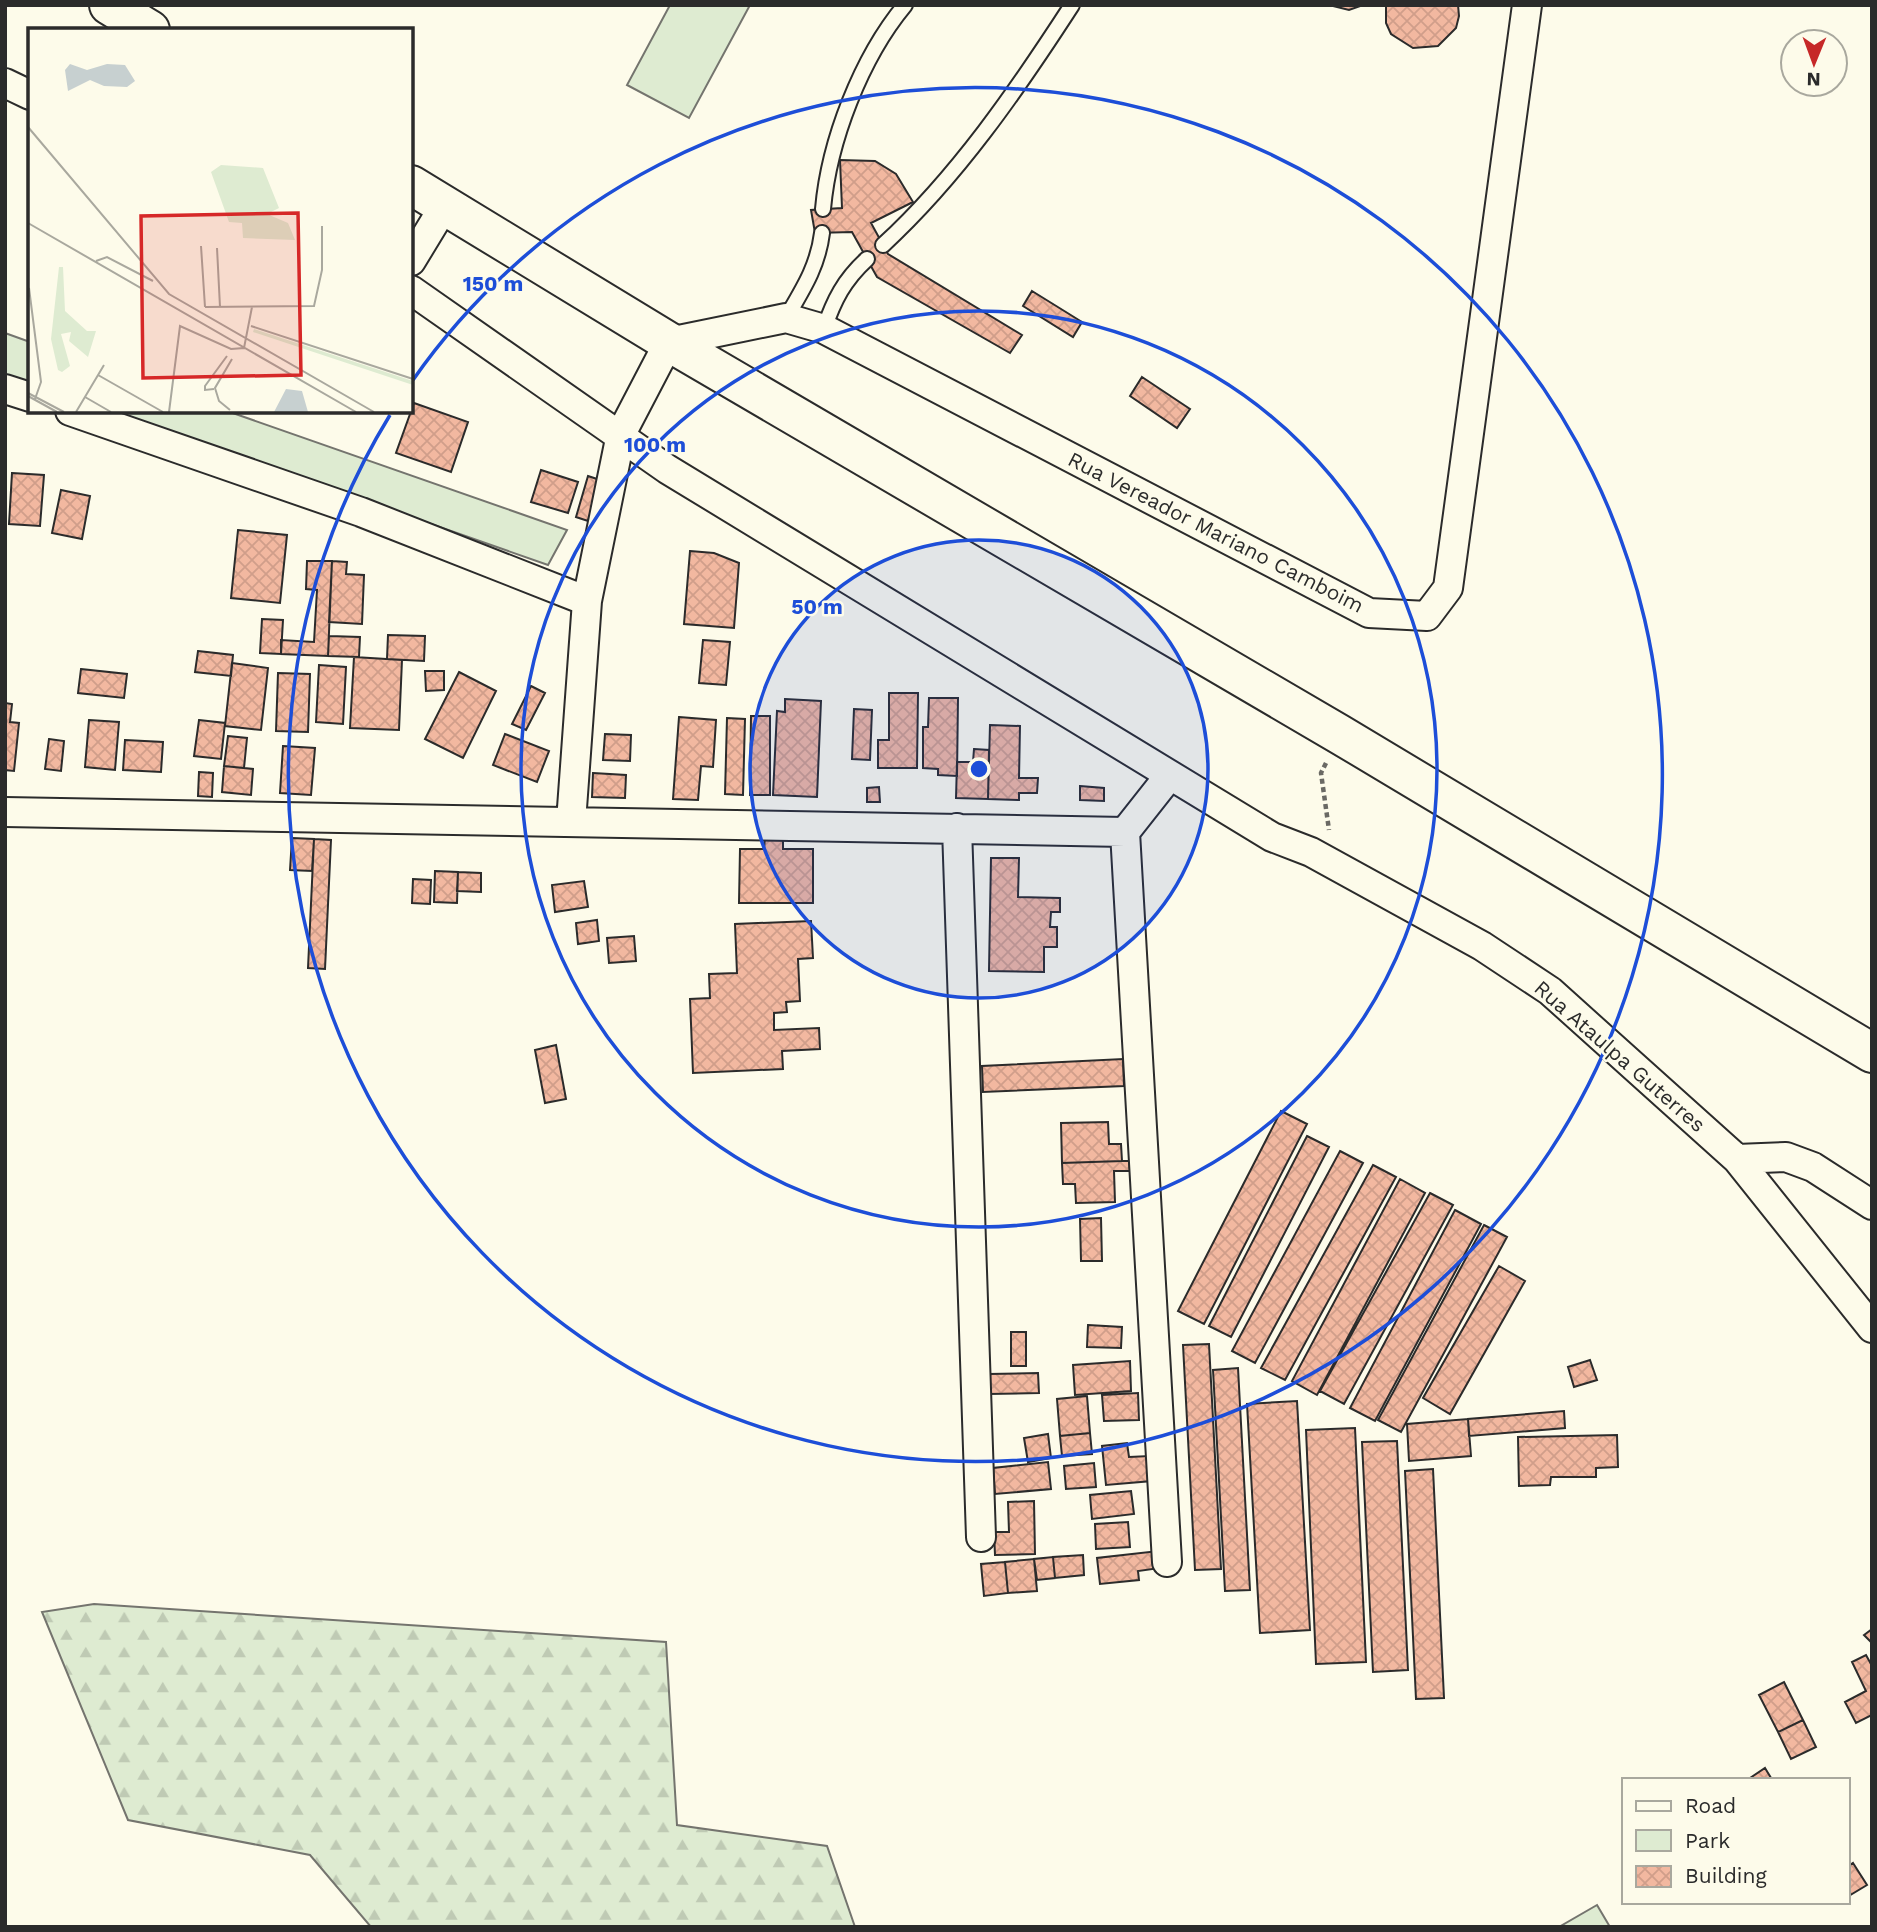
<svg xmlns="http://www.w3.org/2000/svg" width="1877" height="1932" font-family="'Work Sans',sans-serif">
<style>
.forest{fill:url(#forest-firs);stroke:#74746e;stroke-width:2}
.park{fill:#deebd1;stroke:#74746e;stroke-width:2}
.building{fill:url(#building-cross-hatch);stroke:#2b2b2b;stroke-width:2}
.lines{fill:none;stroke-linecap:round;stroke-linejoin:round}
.service-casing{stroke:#2b2b2b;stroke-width:18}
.minor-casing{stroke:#2b2b2b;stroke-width:32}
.trunk-casing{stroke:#2b2b2b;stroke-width:42}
.path{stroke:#6a6964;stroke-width:4.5;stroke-dasharray:5 3.5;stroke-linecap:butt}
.service{stroke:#fdfbea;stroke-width:14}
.minor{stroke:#fdfbea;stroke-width:28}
.trunk{stroke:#fdfbea;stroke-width:38}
.ring{fill:none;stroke:#1d4ed8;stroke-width:3.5}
.labels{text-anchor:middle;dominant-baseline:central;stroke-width:5;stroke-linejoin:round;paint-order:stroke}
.street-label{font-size:21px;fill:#2b2b2b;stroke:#fdfbea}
.inset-road{fill:none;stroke:#a9a89e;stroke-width:2}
.view{fill:#d62828;fill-opacity:0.15;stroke:#d62828;stroke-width:3.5}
.inset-edge{fill:none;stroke:#2b2b2b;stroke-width:3.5}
.centre{fill:#1d4ed8;stroke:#fdfbea;stroke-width:3.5}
.ring-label{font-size:21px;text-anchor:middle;font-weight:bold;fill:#1d4ed8;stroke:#fdfbea;stroke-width:5;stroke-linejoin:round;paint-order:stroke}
</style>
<defs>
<pattern id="forest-firs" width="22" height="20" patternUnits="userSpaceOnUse" patternTransform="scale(1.75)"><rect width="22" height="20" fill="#deebd1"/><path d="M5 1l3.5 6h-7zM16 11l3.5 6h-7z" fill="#bfcab4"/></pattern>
<pattern id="building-cross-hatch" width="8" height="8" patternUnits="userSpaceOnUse" patternTransform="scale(1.75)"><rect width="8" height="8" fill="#f2b8a0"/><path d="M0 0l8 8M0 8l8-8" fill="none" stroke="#d09e8a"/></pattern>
</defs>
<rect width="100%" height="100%" fill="#fdfbea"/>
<path class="forest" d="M94,1604L666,1642L677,1825L827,1846L855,1927H371L310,1855L128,1820L42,1612Z"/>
<path class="park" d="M670,5H750L689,118L627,85Z
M5,333L30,342V384L5,375Z
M109,411H227L567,530L548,565Z
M1597,1905L1610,1927H1559Z"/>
<path class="building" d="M1329,5H1363L1349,10Z
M1386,5H1458L1459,16L1456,28L1438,46L1413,48L1391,34L1386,23Z
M840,160L875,161L896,174L913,202L871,223L888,254L1022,335L1010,353L877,277L852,232L815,233L811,210L842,208Z
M1032,291L1082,322L1073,337L1023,306Z
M1142,377L1190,409L1177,428L1130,396Z
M414,403L468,422L451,472L396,453Z
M541,470L578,482L568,513L531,502Z
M12,473L44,475L40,526L9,524Z
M588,476L600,480L588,521L576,517Z
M61,490L90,496L82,539L52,533Z
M238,530L287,535L280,603L231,598Z
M690,551L714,553L739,563L734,628L684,624Z
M307,561H332L328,656L281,654V640L314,642L317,590L306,589Z
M332,561L347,562L346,574L364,575L362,624L329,622Z
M262,619L283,620L281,654L260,653Z
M388,635L425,636L424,661L387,659Z
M329,636L360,637L359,657L328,656Z
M703,640L730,642L726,685L699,683Z
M198,651L233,655L231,676L195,672Z
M354,657L402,660L399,730L350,728Z
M232,663L268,668L261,730L225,726Z
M319,665L346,667L343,724L316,722Z
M81,669L127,674L124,698L78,693Z
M425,671H444V690L426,691Z
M459,672L496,691L463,758L425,739Z
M278,673L310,674L308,732L276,731Z
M531,686L545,693L526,730L512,724Z
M889,693H918L917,768H878V740H889Z
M929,698H958L957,776L938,775V769L923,768V727H928Z
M785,699L821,701L817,797L773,795L777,711L785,712Z
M5,703L12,704L10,722L19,723L14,771L5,770Z
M854,709L872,710L870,760L852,759Z
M751,716H770V795H750Z
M679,717L716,720L713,767L701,766L698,800L673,799Z
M727,718L745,719L743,795L725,794Z
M89,720L119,722L115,770L85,767Z
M199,720L225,723L221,759L194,756Z
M990,725L1020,726L1019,778H1038L1037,793H1019V800L988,799Z
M505,734L549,751L537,782L493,765Z
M605,734L631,735L630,761L603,760Z
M228,736L247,738L244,768L224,766Z
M49,739L64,741L61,771L45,769Z
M125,740L163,742L161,772L123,770Z
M283,746L315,748L311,795L280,793Z
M974,749L989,750L988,799L956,798L957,762H973Z
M224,766L253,769L251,795L222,792Z
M199,772L213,773L212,797L198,796Z
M593,773L626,775L625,798L592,797Z
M1080,786L1104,788V801L1080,800Z
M879,787L880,802H867V788Z
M292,838L314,839L312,871L290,870Z
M765,838L783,839V849H813V903H739L740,849H764Z
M314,839L331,840L325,969L308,968Z
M991,858H1019L1018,897L1060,898V912H1051L1050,927H1057V947H1044V972L989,971Z
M435,871L458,872L457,903L434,902Z
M458,872L481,873V892L457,891Z
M413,879L431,880L430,904L412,903Z
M584,881L588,907L555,912L552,885Z
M597,920L599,941L578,944L576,923Z
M811,921L813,958L798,959L800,1001L786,1002L787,1012L774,1013V1030L819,1028L820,1049L782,1051L783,1069L693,1073L690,999L710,998L709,974L737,973L735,924Z
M634,936L636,961L609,963L607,938Z
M556,1045L566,1099L545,1103L535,1050Z
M1123,1059L1124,1086L983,1092L982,1066Z
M1281,1111L1307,1124L1204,1324L1178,1311Z
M1108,1122L1109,1144H1121L1122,1161L1062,1163L1061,1123Z
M1307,1136L1329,1147L1231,1337L1209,1326Z
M1340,1151L1363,1163L1255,1363L1232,1351Z
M1122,1161H1129L1130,1171H1114L1115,1202L1076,1203L1075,1184H1063L1062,1163Z
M1373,1165L1396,1177L1285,1380L1261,1368Z
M1400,1179L1425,1193L1317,1395L1292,1381Z
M1430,1193L1453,1205L1344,1404L1320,1391Z
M1455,1210L1481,1224L1375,1421L1350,1408Z
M1101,1218L1102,1261H1081L1080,1219Z
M1484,1225L1507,1237L1401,1432L1378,1420Z
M1499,1266L1525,1281L1450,1414L1423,1398Z
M1088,1325L1122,1327L1121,1348L1087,1347Z
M1011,1332H1026V1366H1011Z
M1209,1344L1221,1569L1195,1570L1183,1345Z
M1590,1360L1597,1380L1574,1387L1568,1367Z
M1130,1361L1131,1391L1075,1395L1073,1365Z
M1238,1368L1250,1590L1225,1591L1213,1370Z
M1038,1373L1039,1393L989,1394V1374Z
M1138,1393L1139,1420L1104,1421L1102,1395Z
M1087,1396L1090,1433L1060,1436L1057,1399Z
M1297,1401L1310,1630L1260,1633L1247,1404Z
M1564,1411L1565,1428L1469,1436L1468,1419Z
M1468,1419L1471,1456L1409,1461L1407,1424Z
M1355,1428L1366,1662L1316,1664L1306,1430Z
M1090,1433L1092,1454L1062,1456L1060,1436Z
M1048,1434L1051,1458L1028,1462L1024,1438Z
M1617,1435L1618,1467L1596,1468V1477H1551L1550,1485L1519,1486L1518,1437Z
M1397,1441L1408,1670L1373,1672L1362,1442Z
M1127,1443L1129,1457L1150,1456L1152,1481L1106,1485L1102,1446Z
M1048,1462L1051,1489L995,1494L993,1468Z
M1094,1463L1096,1487L1066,1489L1064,1466Z
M1433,1469L1444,1698L1416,1699L1405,1471Z
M1131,1491L1134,1514L1092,1519L1090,1495Z
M1034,1501L1035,1554L995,1555L994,1532H1009L1008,1502Z
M1128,1522L1130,1547L1096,1549L1095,1524Z
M1158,1551L1160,1568L1138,1571L1139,1580L1100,1584L1097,1558Z
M1083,1555L1084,1575L1055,1578L1053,1557Z
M1053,1557L1055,1578L1037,1580L1034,1559Z
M1034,1559L1037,1591L1008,1593L1005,1562Z
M1005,1562L1008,1593L984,1596L981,1564Z
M1872,1629V1643L1864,1635Z
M1866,1655L1872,1666V1715L1856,1723L1845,1702L1866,1691L1852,1662Z
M1784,1682L1803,1720L1778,1732L1759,1695Z
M1803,1720L1816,1747L1791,1759L1778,1732Z
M1765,1768L1771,1778L1747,1780Z
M1853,1863L1867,1885L1847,1897V1867Z"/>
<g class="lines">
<g class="service-casing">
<path id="service" d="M823,209C829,141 861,58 905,5
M883,245C957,177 1017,90 1072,5
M786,318C803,289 818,266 822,233
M824,329C834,300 844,280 867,259"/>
</g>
<g class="minor-casing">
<path id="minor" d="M5,83L30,95
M411,261L445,205
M411,290L667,469L1272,837L1311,852L1482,946L1550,991L1737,1159L1872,1328
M5,389L30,397
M70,411L361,512L587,601
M5,812L1125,832
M571,822L587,601L621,434L669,342L786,318L824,329L1369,613L1427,616L1448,588L1527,5
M957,828L981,1537
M1737,1159L1786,1157L1813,1167L1872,1205
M1167,1562L1125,832L1170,775"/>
</g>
<g class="trunk-casing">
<path id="trunk" d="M109,5L150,30
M411,185L669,342L1339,734L1872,1053"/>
</g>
<path class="path" d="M1326,763L1321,773L1329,830"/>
<use href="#service" class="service"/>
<use href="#minor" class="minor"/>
<use href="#trunk" class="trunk"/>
</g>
<circle cx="979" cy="769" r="229" fill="#1d4ed8" fill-opacity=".12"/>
<g class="ring">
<circle cx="979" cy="769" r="229"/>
<circle cx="979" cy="769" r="458"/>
<path d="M413 380A687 687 0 1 1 390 415"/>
</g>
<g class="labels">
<g class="street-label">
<text transform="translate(1216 532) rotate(27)">Rua Vereador Mariano Camboim</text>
<text transform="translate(1620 1056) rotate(41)">Rua Ataulpa Guterres</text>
</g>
</g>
<g transform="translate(28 28)">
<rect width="385" height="385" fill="#fdfbea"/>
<path d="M193,137L235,140L251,180L239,186L260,195L267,212L215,210L214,195L201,194L183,144ZM31,239H35L37,283L59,303H68L60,329L41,313L43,304L33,306L42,338L34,344L30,342L23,311Z" fill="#deebd1"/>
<path d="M226,301L385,353V357L225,304Z" fill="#deebd1"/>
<path d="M42,36L59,42L79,36L97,37L107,53L99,59L76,58L62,52L40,63L37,42ZM258,361L274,363L280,384H246Z" fill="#c7d0d0"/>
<path class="inset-road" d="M0,99L141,266L346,384M0,195L328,384M173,218L177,279M189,220L192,279M68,233L79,229L125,253M1,260L13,354L7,371M177,279L286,278L294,242V198M223,298L385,351M70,347L135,384M186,361L177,362V358L199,328M0,365L36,384M0,368L29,384M57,369L83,384M202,382L191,373L187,360L204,331M48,384L76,337M141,384L152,298L203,321L216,320L224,279"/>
<path class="view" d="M270,185L273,347L115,350L113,188Z"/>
<rect width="385" height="385" class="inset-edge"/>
</g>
<circle cx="979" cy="769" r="10" class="centre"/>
<g class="ring-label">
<text x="493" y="291">150 m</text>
<text x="655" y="452">100 m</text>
<text x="817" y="614">50 m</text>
</g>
<rect width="1877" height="1932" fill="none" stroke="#2b2b2b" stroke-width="14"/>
<rect x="1622" y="1778" width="228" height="126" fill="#fdfbea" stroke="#a9a89e" stroke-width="2"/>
<rect x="1636" y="1801" width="35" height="10" fill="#fdfbea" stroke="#a9a89e" stroke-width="2"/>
<text x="1685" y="1813" font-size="21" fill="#2b2b2b">Road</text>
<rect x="1636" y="1830" width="35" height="21" fill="#deebd1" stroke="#a9a89e" stroke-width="2"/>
<text x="1685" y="1848" font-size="21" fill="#2b2b2b">Park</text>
<rect x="1636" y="1866" width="35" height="21" fill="url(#building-cross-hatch)" stroke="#a9a89e" stroke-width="2"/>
<text x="1685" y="1883" font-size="21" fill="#2b2b2b">Building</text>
<g transform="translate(1814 63) rotate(181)"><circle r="33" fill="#fdfbea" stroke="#a9a89e" stroke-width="2"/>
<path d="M0-5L12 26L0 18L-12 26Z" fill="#c62828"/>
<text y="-10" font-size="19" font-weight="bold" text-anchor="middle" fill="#2b2b2b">N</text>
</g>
</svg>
